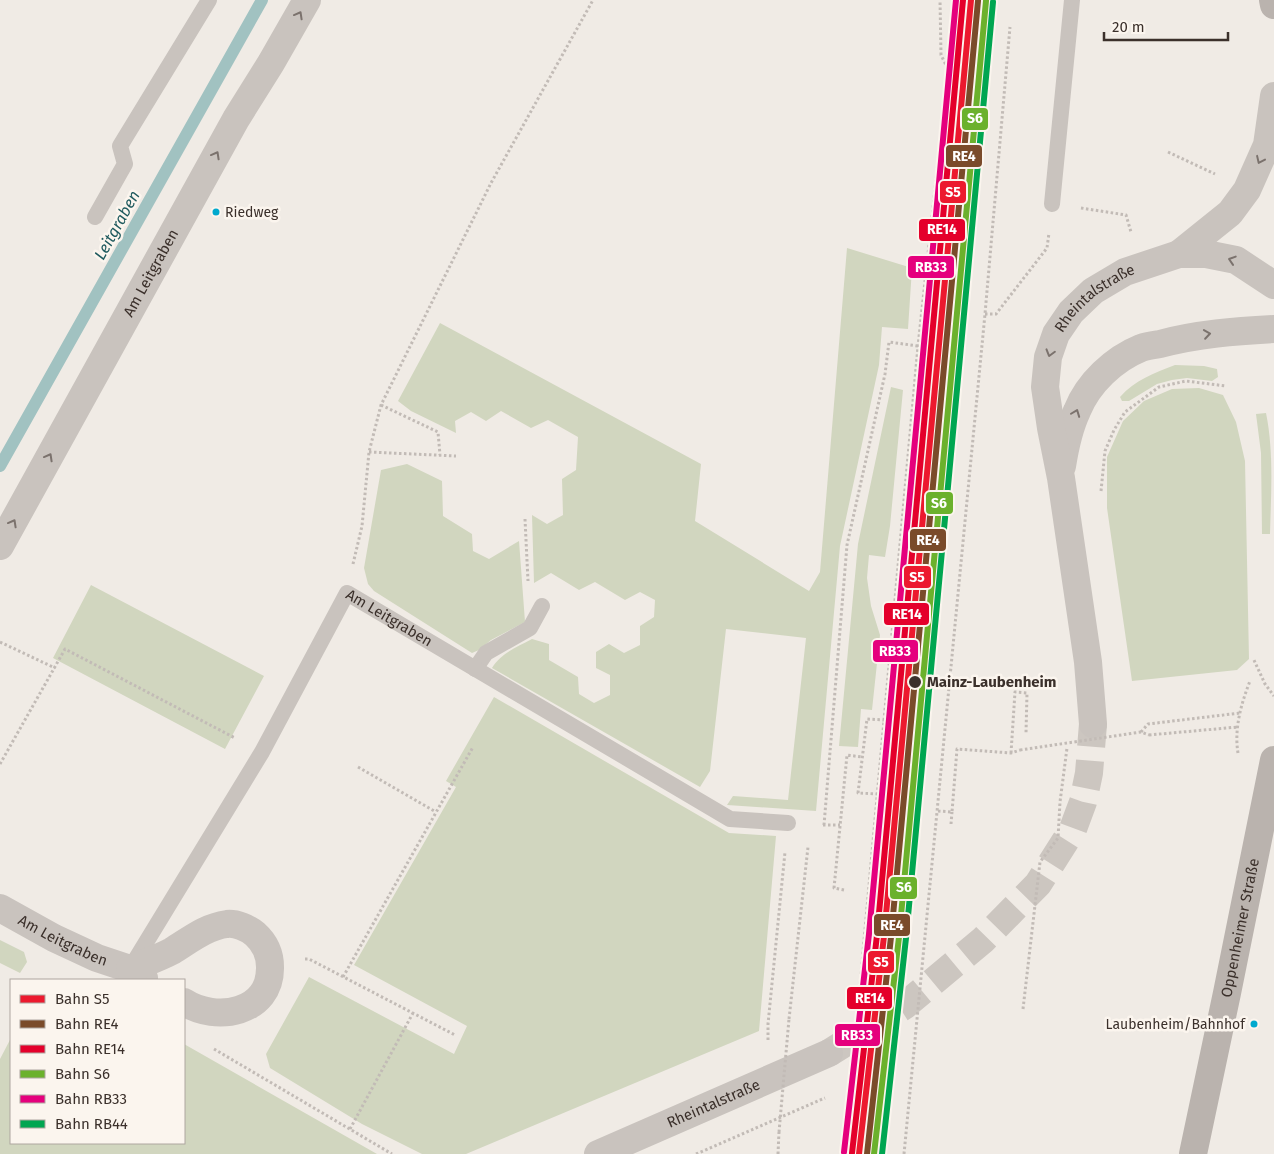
<svg xmlns="http://www.w3.org/2000/svg" width="1274" height="1154" font-family="'Fira Sans',sans-serif">
<style>
.green{fill:#d1d6bf}
.lines{fill:none;stroke-linecap:round;stroke-linejoin:round}
.stream{stroke:#a1c2c1;stroke-width:12}
.tertiary-tunnel{stroke:#ccc6c0;stroke-width:28;stroke-dasharray:28 14;stroke-linecap:butt}
.path{stroke:#c2bbb6;stroke-width:3;stroke-dasharray:2.5 2.5;stroke-linecap:butt}
.service{stroke:#c9c3be;stroke-width:16}
.minor{stroke:#c9c3be;stroke-width:28}
.tertiary{stroke:#c9c3be;stroke-width:28}
.secondary{stroke:#bab3ae;stroke-width:28}
.path-bridge{stroke:#c2bbb6;stroke-width:3;stroke-dasharray:2.5 2.5;stroke-linecap:butt}
.rail-1-casing{stroke:#fbf5ee;stroke-width:10}
.rail-2-casing{stroke:#fbf5ee;stroke-width:10}
.rail-3-casing{stroke:#fbf5ee;stroke-width:10}
.rail-4-casing{stroke:#fbf5ee;stroke-width:10}
.rail-5-casing{stroke:#fbf5ee;stroke-width:10}
.rail-6-casing{stroke:#fbf5ee;stroke-width:10}
.rail-1{stroke:#ec192e;stroke-width:6}
.rail-2{stroke:#7a4b2a;stroke-width:6}
.rail-3{stroke:#e4002b;stroke-width:6}
.rail-4{stroke:#6bb12c;stroke-width:6}
.rail-5{stroke:#e5007d;stroke-width:6}
.rail-6{stroke:#00a651;stroke-width:6}
.oneway{stroke:#7b726d}
.bus-dot{fill:#00a9ce;stroke:#fbf5ee;stroke-width:2}
.stop-dot{fill:#3b302b;stroke:#fbf5ee;stroke-width:2}
.labels{text-anchor:middle;dominant-baseline:central;stroke-width:5;stroke-linejoin:round;paint-order:stroke}
.bus-label{font-size:14px;fill:#3b302b;stroke:#fbf5ee;text-anchor:start}
.street-label{font-size:15px;fill:#3b302b;stroke:#fbf5ee}
.stop-label{font-size:15px;font-weight:bold;fill:#3b302b;stroke:#fbf5ee;text-anchor:start}
.water-label{font-size:16px;font-style:italic;fill:#1f5a5e;stroke:#fbf5ee}
.line-badge{stroke:#fbf5ee;stroke-width:2}
.badge-label{font-size:14px;text-anchor:middle;font-weight:bold;fill:#fff}
</style>
<rect width="100%" height="100%" fill="#f0ebe5"/>
<path class="green" d="M847,248L912,268L908,329L882,327L879,365L840,546L816,811L727,805L733,796L788,800L806,638L726,629L710,771L700,787L492,668C501,653 517,647 532,639L549,644V660L578,677L579,694L594,703L610,695V675L596,668V652L609,644L624,653L640,645V626L654,617L655,600L640,592L625,600L595,582L579,590L551,573L534,583L532,515L547,524L563,515L562,479L576,470L578,437L548,420L531,428L501,411L486,421L471,412L455,421L456,433L411,411L398,401L440,323L701,464L695,521L809,591L820,572Z
M1175,365L1204,366L1217,369L1218,377L1212,381L1187,378L1172,380L1157,384L1129,401H1122L1120,397C1135,380 1154,373 1175,365Z
M891,387L903,390L890,526L885,557L869,555L867,578L871,606L880,635L872,710L861,709L858,747L839,746L858,544Z
M1199,388L1223,395L1236,422L1245,461L1249,659L1237,670L1132,681L1107,508V457L1123,421L1144,401L1172,389Z
M1266,413C1274,452 1271,494 1270,534H1262L1261,453L1256,414Z
M407,464L442,481L443,516L472,534L473,551L489,559L519,541L525,622L491,640L479,650L472,653L374,591L368,584L364,568L381,470Z
M91,585L264,676L225,749L53,658Z
M494,697L729,833L776,836L759,1031L466,1154H422L362,1124L270,1068L266,1054L309,977L454,1054L467,1026L354,965L456,787L446,781Z
M0,940L24,952L27,962L20,973L0,963Z
M11,1038V1143H184V1044L377,1154H0V1059Z"/>
<g class="lines">
<path class="stream" d="M0,466L262,0"/>
<path class="tertiary-tunnel" d="M829,1053L904,1006L983,940L1038,884L1073,829L1083,802L1089,773L1093,724"/>
<path class="path" d="M1168,152L1215,174
M1081,208L1126,215L1131,232
M985,314H996L1047,248L1049,233
M381,405L438,432L440,455
M369,452L456,456
M1101,491L1105,451L1114,430L1125,412L1159,387L1186,381L1226,386
M525,519L528,581
M353,564L362,526L369,452L381,405L491,183L593,0
M0,642L55,668
M1254,660L1265,684L1274,696
M1141,732L1148,724L1240,713
M1149,735L1238,727
M1011,753L1015,692L1027,693L1026,733
M1238,753C1234,729 1241,704 1250,681
M0,764L65,649L235,738
M358,767L436,812
M878,794L858,793L867,719L884,720
M938,811L952,812L957,749L1011,753L1020,750
M951,824L952,812
M823,825H840
M824,825L847,545L885,374L889,342L918,346
M844,890L834,888L847,755L862,757
M305,959H309L455,1035
M343,977L473,747
M1023,1009L1040,862L1058,838L1060,802L1067,748
M789,1019L808,847
M856,1029L918,346L948,69L941,55L940,0
M768,1040V1024L785,852
M214,1049L392,1154
M350,1129L413,1013
M696,1154L825,1098
M778,1154L779,1132
M844,1154L851,1080
M904,1154L985,314L1010,27"/>
<g class="service">
<path d="M1052,204L1072,0"/>
<path d="M95,217L125,164L120,146L209,0"/>
<path d="M475,669L486,653L530,628L542,606"/>
<path id="s1" d="M131,967L262,752L347,593L730,819L788,823"/>
</g>
<g class="minor">
<path id="s2" d="M0,546L236,119L271,63L307,0"/>
<path id="s3" d="M0,908L54,938L97,958L130,969L144,978"/>
<path d="M130,969C144,963 159,958 172,951C190,940 205,927 227,924C236,923 248,928 255,934C265,943 270,953 270,967C271,1013 216,1023 184,1002"/>
</g>
<g class="tertiary">
<path d="M1179,254L1230,213L1247,190L1267,145L1274,96"/>
<path d="M1062,466C1065,447 1069,428 1077,411C1088,383 1114,359 1141,348C1147,346 1154,345 1160,344C1197,334 1236,331 1274,329"/>
<path id="s4" d="M1093,724L1088,662L1061,478L1051,428L1045,387L1048,357L1056,334L1071,312L1093,291L1125,272L1179,254H1206L1236,260L1274,285"/>
<path id="s5" d="M598,1154L829,1053"/>
</g>
<g class="secondary">
<path d="M1273,0L1274,5"/>
<path id="s6" d="M1193,1154L1227,993L1274,760"/>
</g>
<path class="path-bridge" d="M1020,750L1141,732L1149,735
M779,1132L789,1019"/>
<g class="rail-1-casing">
<path id="rail-1" d="M859,1154L884,936L971,0"/>
</g>
<g class="rail-2-casing">
<path id="rail-2" d="M867,1154L891,937L978,1"/>
</g>
<g class="rail-3-casing">
<path id="rail-3" d="M852,1153L877,935L963,0"/>
</g>
<g class="rail-4-casing">
<path id="rail-4" d="M874,1154L899,937L986,1"/>
</g>
<g class="rail-5-casing">
<path id="rail-5" d="M844,1152L869,934L956,0"/>
</g>
<g class="rail-6-casing">
<path id="rail-6" d="M882,1154L906,938L993,2"/>
</g>
<use href="#rail-1" class="rail-1"/>
<use href="#rail-2" class="rail-2"/>
<use href="#rail-3" class="rail-3"/>
<use href="#rail-4" class="rail-4"/>
<use href="#rail-5" class="rail-5"/>
<use href="#rail-6" class="rail-6"/>
</g>
<defs><path id="oneway-chevron" d="M-2-3.5L2.5 0L-2 3.5" fill="none" stroke-width="1.6" stroke-linecap="round" stroke-linejoin="round" transform="scale(1.25)"/></defs>
<g class="oneway">
<use href="#oneway-chevron" transform="translate(299 15) rotate(-61)"/>
<use href="#oneway-chevron" transform="translate(216 155) rotate(-61)"/>
<use href="#oneway-chevron" transform="translate(1260 160) rotate(115)"/>
<use href="#oneway-chevron" transform="translate(1232 260) rotate(-162)"/>
<use href="#oneway-chevron" transform="translate(1207 334) rotate(-8)"/>
<use href="#oneway-chevron" transform="translate(1050 353) rotate(106)"/>
<use href="#oneway-chevron" transform="translate(1076 413) rotate(-69)"/>
<use href="#oneway-chevron" transform="translate(49 457) rotate(-61)"/>
<use href="#oneway-chevron" transform="translate(13 523) rotate(-61)"/>
</g>
<g class="bus-dot">
<circle cx="216" cy="212" r="4.5"/>
<circle cx="1254" cy="1024" r="4.5"/>
</g>
<circle class="stop-dot" cx="915" cy="682" r="7"/>
<g class="labels">
<g class="bus-label">
<text x="225" y="212">Riedweg</text>
<text x="1245" y="1024" text-anchor="end">Laubenheim/Bahnhof</text>
</g>
<g class="street-label">
<text stroke="none"><textPath href="#s2" startOffset="312">Am Leitgraben</textPath></text>
<text stroke="none"><textPath href="#s4" startOffset="449">Rheintalstraße</textPath></text>
<text stroke="none"><textPath href="#s1" startOffset="481">Am Leitgraben</textPath></text>
<text stroke="none"><textPath href="#s6" startOffset="231">Oppenheimer Straße</textPath></text>
<text stroke="none"><textPath href="#s3" startOffset="71">Am Leitgraben</textPath></text>
<text stroke="none"><textPath href="#s5" startOffset="126">Rheintalstraße</textPath></text>
</g>
<g class="stop-label">
<text x="927" y="682">Mainz-Laubenheim</text>
</g>
<g class="water-label">
<text transform="translate(117 225) rotate(-61)">Leitgraben</text>
</g>
</g>
<g class="line-badge">
<rect x="961" y="107" width="28" height="24" rx="5" fill="#6bb12c"/>
<rect x="945" y="144" width="38" height="24" rx="5" fill="#7a4b2a"/>
<rect x="939" y="180" width="28" height="24" rx="5" fill="#ec192e"/>
<rect x="918" y="218" width="48" height="24" rx="5" fill="#e4002b"/>
<rect x="907" y="255" width="48" height="24" rx="5" fill="#e5007d"/>
<rect x="925" y="491" width="29" height="24" rx="5" fill="#6bb12c"/>
<rect x="909" y="528" width="38" height="24" rx="5" fill="#7a4b2a"/>
<rect x="903" y="565" width="29" height="24" rx="5" fill="#ec192e"/>
<rect x="883" y="602" width="47" height="24" rx="5" fill="#e4002b"/>
<rect x="872" y="639" width="47" height="24" rx="5" fill="#e5007d"/>
<rect x="889" y="876" width="29" height="24" rx="5" fill="#6bb12c"/>
<rect x="873" y="913" width="38" height="24" rx="5" fill="#7a4b2a"/>
<rect x="867" y="950" width="28" height="24" rx="5" fill="#ec192e"/>
<rect x="846" y="986" width="47" height="24" rx="5" fill="#e4002b"/>
<rect x="834" y="1023" width="47" height="24" rx="5" fill="#e5007d"/>
</g>
<g class="badge-label">
<text x="975" y="123">S6</text>
<text x="964" y="161">RE4</text>
<text x="953" y="197">S5</text>
<text x="942" y="234">RE14</text>
<text x="931" y="272">RB33</text>
<text x="939" y="508">S6</text>
<text x="928" y="545">RE4</text>
<text x="917" y="582">S5</text>
<text x="907" y="619">RE14</text>
<text x="895" y="656">RB33</text>
<text x="904" y="892">S6</text>
<text x="892" y="930">RE4</text>
<text x="881" y="967">S5</text>
<text x="870" y="1003">RE14</text>
<text x="857" y="1040">RB33</text>
</g>
<rect x="10" y="979" width="175" height="165" fill="#fbf5ee" stroke="#aea6a0"/>
<rect x="20" y="995" width="25" height="8" fill="#ec192e" stroke="#aea6a0"/>
<text x="55" y="1004" font-size="15" fill="#3b302b">Bahn S5</text>
<rect x="20" y="1020" width="25" height="8" fill="#7a4b2a" stroke="#aea6a0"/>
<text x="55" y="1029" font-size="15" fill="#3b302b">Bahn RE4</text>
<rect x="20" y="1045" width="25" height="8" fill="#e4002b" stroke="#aea6a0"/>
<text x="55" y="1054" font-size="15" fill="#3b302b">Bahn RE14</text>
<rect x="20" y="1070" width="25" height="8" fill="#6bb12c" stroke="#aea6a0"/>
<text x="55" y="1079" font-size="15" fill="#3b302b">Bahn S6</text>
<rect x="20" y="1095" width="25" height="8" fill="#e5007d" stroke="#aea6a0"/>
<text x="55" y="1104" font-size="15" fill="#3b302b">Bahn RB33</text>
<rect x="20" y="1120" width="25" height="8" fill="#00a651" stroke="#aea6a0"/>
<text x="55" y="1129" font-size="15" fill="#3b302b">Bahn RB44</text>
<path d="M1104 32v8h124v-8" fill="none" stroke="#3b302b" stroke-width="2.5"/>
<text x="1112" y="32" font-size="15" fill="#3b302b" stroke="#fbf5ee" stroke-width="4" paint-order="stroke">20 m</text>
</svg>
